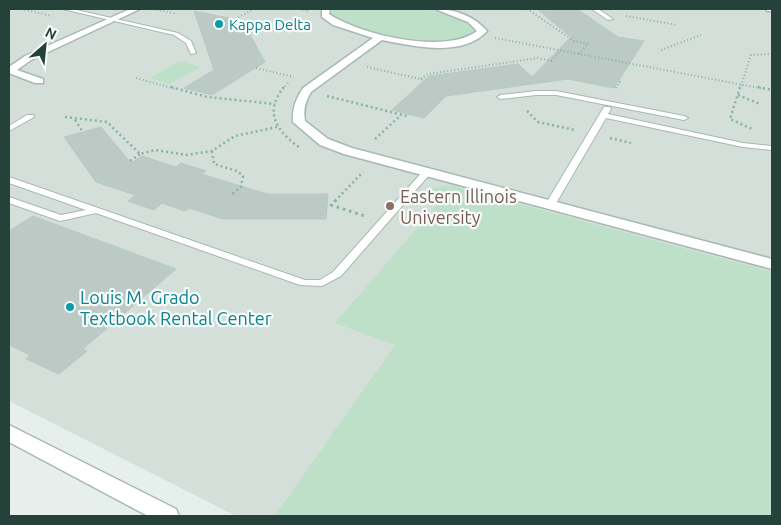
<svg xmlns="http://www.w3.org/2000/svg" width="781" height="525" font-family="Ubuntu,sans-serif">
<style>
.built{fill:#d4dfda}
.green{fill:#bfe0c8}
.building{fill:#bbcac4;stroke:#b8c9c2}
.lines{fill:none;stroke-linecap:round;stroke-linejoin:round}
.service-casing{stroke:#a8b8b2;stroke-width:2}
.minor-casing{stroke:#a8b8b2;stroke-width:3}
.path-far2{stroke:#86b3a5;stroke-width:2;stroke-dasharray:1 2.5;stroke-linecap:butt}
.path-far1{stroke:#86b3a5;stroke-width:2.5;stroke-dasharray:2 3;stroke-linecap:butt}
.path{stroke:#86b3a5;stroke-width:3;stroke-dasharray:2.5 4;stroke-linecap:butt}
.service{fill:#fff;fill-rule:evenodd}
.minor{fill:#fff;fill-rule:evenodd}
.culture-dot{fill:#0f9aa8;stroke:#f7fbf9;stroke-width:2}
.education-dot{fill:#8d6e63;stroke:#f7fbf9;stroke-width:2}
.labels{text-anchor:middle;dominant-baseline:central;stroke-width:4.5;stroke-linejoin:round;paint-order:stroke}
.far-culture-label{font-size:15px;fill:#0d838f;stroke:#f7fbf9;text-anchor:start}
.education-label{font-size:18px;fill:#785e54;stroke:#f7fbf9;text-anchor:start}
.culture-label{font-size:18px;fill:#0d838f;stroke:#f7fbf9;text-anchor:start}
</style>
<rect width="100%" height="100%" fill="#e6efeb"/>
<path class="built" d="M9,9H755L772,11V516H236L9,401Z"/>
<path class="green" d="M333,9C374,9 445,0 476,29C465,51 381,37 361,30C351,26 342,21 333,17L330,14Z
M179,61L201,67L170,84L149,78Z
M450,185L772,272V516H277L276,514L395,345L335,323L443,198L430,189Z"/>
<path class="building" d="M537,9H577L618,37L644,41L614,88L568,79L446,96L424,118L392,110L429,76L518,64L532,77L571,37Z
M194,11L239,20L243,29H247L265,62L212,95L184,88L214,70Z
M101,127L131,163L142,156L176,167L181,163L206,171L201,174L267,194H328L326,219H223L189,208L185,211L162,203L154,210L128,201L135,195L96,182L64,137Z
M33,216L176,269L83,349L87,351L59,374L26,359L30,355L9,345V231Z"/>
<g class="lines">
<g class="service-casing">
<path id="service" d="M63,9H72L178,33L191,41L196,53L191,54L186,43L174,35Z
M592,9H598L613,19L608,20Z
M536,91H556L684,116L688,118L684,120L556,95H536L501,99L497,97L501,95Z
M604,107H610L611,109L608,114L743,143L772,146V150L743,147L606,118L555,205L553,207H547L545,205Z
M27,115H33L34,117L9,131V126Z
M427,169L430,170V174L341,276L322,286L300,285L96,213L60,221L9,203V197L61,215L86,210L9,183V177L305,280H320L333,272L424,170Z"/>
</g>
<g class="minor-casing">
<path id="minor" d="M130,9H140L31,60L17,70L43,79V83H35L9,73V67L25,56Z
M322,9H330L329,14C360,35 446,55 477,31L468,22L435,9C455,9 474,16 487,31C463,58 412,46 382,40L311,92C305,102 303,110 305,121L328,139L352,148L772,259V269L344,154L320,145L293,122C292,108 296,99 303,88L373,38L333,25L322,17Z
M766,9H772V11H767Z
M9,425L176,509L179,516H148L9,442Z"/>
</g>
<path class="path-far2" d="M21,9L52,16
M153,9L177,14
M300,9L309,11
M527,9L574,41L588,44
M626,16L677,25
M235,19L254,9
M495,38L765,89
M661,50L701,35
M579,54L588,43
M551,61L561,50
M367,67L425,80
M256,68L294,77
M136,78L176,89
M421,79L428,74L538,58L552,61
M616,88L620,82H618
M283,89L288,83
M740,89L751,55L772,54"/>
<path class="path-far1" d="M171,87L207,97L275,104
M284,87C263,113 277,131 300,148
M740,87L730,119L752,129
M758,87L772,90
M738,95L760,104
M327,96L407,116L409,114
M527,111L538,122L575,130
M65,117L107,122L140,154L155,150L187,155L212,151L235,136L277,127
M75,120L83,132
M610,138L631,143
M375,139L401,115
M212,151L214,164L237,171L243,176L241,187L232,194
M130,161L140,154
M335,201L363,172"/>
<path class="path" d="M336,200L331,205L365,216"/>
<use href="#service" class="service"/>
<use href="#minor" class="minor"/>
</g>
<g class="culture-dot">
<circle cx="219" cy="24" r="5"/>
<circle cx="70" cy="307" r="5"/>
</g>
<circle class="education-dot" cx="390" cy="206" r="5"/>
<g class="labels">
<g class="far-culture-label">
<text x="229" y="24">Kappa Delta</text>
</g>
<g class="education-label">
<text x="400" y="196">Eastern Illinois<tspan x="400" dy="21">University</tspan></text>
</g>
<g class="culture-label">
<text x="80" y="297">Louis M. Grado<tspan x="80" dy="21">Textbook Rental Center</tspan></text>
</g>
</g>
<rect width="781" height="525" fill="none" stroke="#24423a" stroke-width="20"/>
<g transform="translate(45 45) rotate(27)" stroke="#f7fbf9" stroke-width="4" paint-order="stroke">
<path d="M0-4L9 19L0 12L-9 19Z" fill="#24423a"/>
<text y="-8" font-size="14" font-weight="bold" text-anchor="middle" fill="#24423a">N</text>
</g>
</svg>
